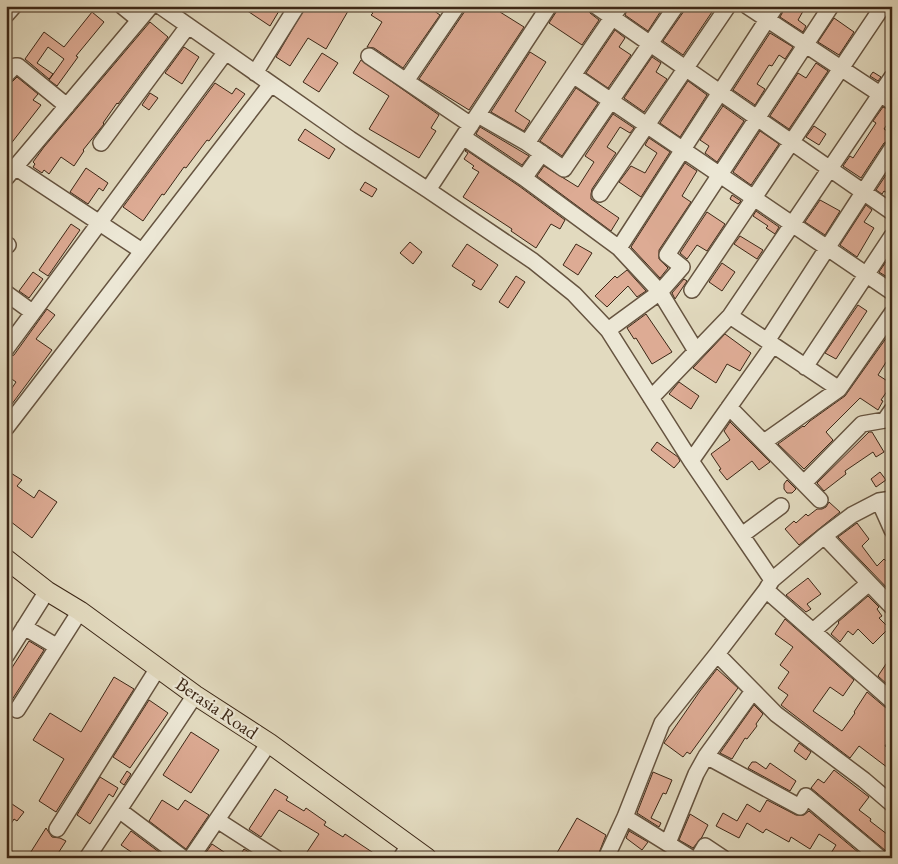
<svg xmlns="http://www.w3.org/2000/svg" width="898" height="864" font-family="'EB Garamond',serif">
<style>
.building{fill:#ddab94;stroke:#3c2716}
.lines{fill:none;stroke-linecap:round;stroke-linejoin:round}
.minor-casing{stroke:#665440;stroke-width:18}
.major-casing{stroke:#3c2716;stroke-width:21}
.minor{stroke:#ece7d5;stroke-width:15}
.major{stroke:#e2dabf;stroke-width:19}
.labels{text-anchor:middle;dominant-baseline:central;stroke-width:4.5;stroke-linejoin:round;paint-order:stroke}
.street-label{font-size:19px;fill:#3c2716;stroke:#ece7d5}
</style>
<rect width="100%" height="100%" fill="#e2dabf"/>
<filter id="stains"><feTurbulence type="fractalNoise" baseFrequency=".004" numOctaves="4"/><feColorMatrix values="0 0 0 0 .2 0 0 0 0 .09 0 0 0 0 .02 0 0 0 .5 -.17"/></filter>
<radialGradient id="worn" r=".72"><stop offset=".6" stop-color="#630" stop-opacity="0"/><stop offset="1" stop-color="#630" stop-opacity=".3"/></radialGradient>
<path class="building" d="M240,6H282L270,26Z
M306,6H351L326,49L308,38L290,66L276,57Z
M362,6H427L440,15L403,68L374,48L367,47L382,22L371,15L373,13Z
M466,6H503L500,12L524,27L469,110L419,79L465,11Z
M560,6H587L590,13L599,20L582,45L549,23Z
M629,6H664L648,31L625,15Z
M685,6H716L683,55L663,41L684,11Z
M786,6H806L798,20L806,26L803,32L780,17Z
M92,12L104,22L76,56L78,57L57,86L49,80L64,59L48,47L37,63L53,74L49,79L25,59L44,32L64,47Z
M834,18L854,32L839,55L818,42Z
M150,22L168,37L118,104L117,103L103,123L104,124L83,150L84,151L74,166L61,157L49,174L44,170L42,173L33,167L35,164L33,162L44,147Z
M615,30L625,38L619,47L631,55L608,88L586,73Z
M770,33L793,47L785,59L779,55L772,66L769,65L757,84L765,89L755,105L733,90Z
M184,47L199,57L182,84L165,73Z
M530,52L546,62L515,111L530,121L524,131L491,112Z
M322,53L338,63L319,92L303,82Z
M652,57L661,63L656,72L667,79L644,112L624,98Z
M361,60L439,115L431,128L436,131L419,158L369,129L389,96L353,73Z
M816,63L828,71L789,129L770,116L798,73L806,78Z
M873,72L881,77L878,81L870,76Z
M17,77L38,94L33,100L41,105L6,150V88Z
M688,81L707,95L680,137L660,123Z
M215,83L232,94L236,88L245,94L209,141L207,140L186,168L184,167L164,195L162,194L143,221L123,207Z
M576,88L598,103L562,156L540,141Z
M150,93L158,98L149,110L142,105Z
M723,106L744,121L717,162L705,153L709,146L700,140Z
M883,107L892,111V117L884,129L892,134V139L884,143L861,178L843,166L850,156L853,158L876,123L873,121Z
M613,114L634,128L630,133L620,127L607,147L616,153L592,189L591,194V199L594,201L619,218L611,231L537,176L544,166L578,187L594,162L585,156Z
M814,126L826,134L819,145L806,137Z
M480,127L529,156L522,165L476,134Z
M305,129L335,149L329,159L298,140Z
M760,131L779,144L751,185L733,172Z
M649,138L670,152L641,197L619,182L631,166L645,173L657,153L645,145Z
M466,150L519,186L565,220L560,229L551,224L536,248L511,231L512,229L463,197L479,172L472,168L474,166L464,159L468,153L465,151Z
M685,163L697,171L682,196L691,202L659,250V259L668,268L660,278L631,247Z
M892,166V196L884,191L882,194L876,190Z
M86,168L108,183L103,191L99,188L88,204L70,192Z
M365,182L377,189L372,197L360,190Z
M732,195L741,201L738,204L730,199Z
M820,200L840,211L825,235L805,222Z
M866,205L872,210L864,222L874,228L857,257L840,245Z
M756,211L779,227L775,234L766,228L768,226L753,216Z
M707,212L725,224L707,251L697,245L687,259L680,253Z
M71,224L80,230L48,276L39,270Z
M740,236L763,250L757,259L734,244Z
M410,242L422,252L413,264L400,253Z
M467,244L498,265L481,290L472,285L475,281L452,266Z
M576,244L592,253L578,275L563,265Z
M892,253V280L879,272Z
M722,263L735,272L722,291L709,282Z
M627,270L646,291L637,297L628,286L607,307L595,296L615,276L617,278Z
M33,272L43,279L29,298L19,291Z
M516,276L525,282L508,308L499,302Z
M684,279L687,281L675,299L672,293Z
M858,305L867,311L836,359L825,353Z
M47,309L55,315L36,339L52,350L6,412V397L16,382L6,375V358L14,355Z
M646,314L672,352L652,364L636,338L634,339L627,328Z
M892,330V361L888,359L878,375L892,384L881,400L883,401L878,410L860,398L826,432L833,440L804,469L778,444L803,426L804,427L810,421L845,396Z
M725,334L751,353L740,371L727,364L716,383L693,368Z
M679,382L699,396L691,409L669,394Z
M730,422L770,462L759,470L752,461L727,480L719,470L721,469L711,454L730,440L724,431Z
M869,432H872L884,452L876,457L873,452L845,471L846,474L824,491L817,483Z
M657,442L678,457L680,461L674,468L651,450Z
M6,470L22,480L17,486L34,498L39,490L57,502L32,538L6,518Z
M880,472L886,480L876,487L871,479Z
M787,480L796,489L792,493H787L784,489V484Z
M829,502L840,512L799,545L785,529L794,521L796,523L806,514L808,516L817,509H822L826,507Z
M857,523L869,539L862,546L877,566L884,559L887,562L892,557V593L838,537Z
M808,578L821,594L807,604L811,609L806,612L786,595Z
M868,596L879,607L877,609L882,616L879,618L889,628L873,644L858,629L853,635L848,631L840,642L831,634L839,623L838,622Z
M785,619L854,680L843,696L830,687L813,711L842,731L855,713L854,712L867,692L886,708L892,710V736L885,746L892,752V771L859,746L850,758L781,705L788,695L778,688L789,672L780,665L793,647L775,634Z
M29,641L44,650L6,709V677Z
M892,655V682L889,686L878,676Z
M717,669L738,688L690,754L687,752L683,757L664,743L700,691Z
M114,677L134,689L56,812L39,801L64,759L33,740L50,713L81,732Z
M149,700L168,713L130,768L113,757Z
M754,705L763,714L756,724L757,726L747,739L745,738L732,759L720,753Z
M191,732L219,750L191,793L163,775Z
M799,743L811,752L806,760L794,751Z
M752,762H756L766,769L770,763L796,781L790,791L748,768Z
M834,770L869,797L859,810L871,819L870,821L892,838V858H889L886,851L811,788L818,779L824,783Z
M127,771L131,774L124,785L120,782Z
M653,772L672,780L666,794L663,793L651,818L661,823L659,827L637,813Z
M100,777L118,788L113,797L109,794L90,824L77,815Z
M275,789L288,797L286,800L304,811L306,808L326,822L324,825L343,837L345,834L381,858H303L319,834L279,810L261,837L249,829Z
M6,800L24,812L17,821L14,819L6,832Z
M162,800L178,810L185,800L209,815L186,849L149,821Z
M767,800L796,815H804L809,811L865,858H828L836,845L819,834L810,849L791,837L789,842L766,829L763,833L747,823L739,838L716,826L723,813L737,821L747,804L760,812Z
M690,814L708,825L702,837L693,848L679,840Z
M577,818L606,835L597,858H554Z
M46,828L52,837L60,838L66,841L55,858H27Z
M131,831L167,858H140L121,845Z
M629,831L648,842L642,850L626,838Z
M212,844L233,858H202Z
M244,849L258,858H238Z"/>
<g class="lines">
<g class="minor-casing">
<path id="minor" d="M122,6L138,19
M160,6L350,139L428,190L533,261L574,294L608,330L691,461L772,580
M596,6L892,212
M747,6L892,102
M6,15L14,6
M369,56L471,125
M255,73L297,6
M6,75L15,66H18L67,106
M573,75L892,292
M406,81L457,6
M478,115L527,143L564,169L676,6
M463,137L524,178L619,248L660,292L696,351
M101,143L188,26
M527,143L620,6
M15,167L142,251
M6,178L151,6
M524,178L542,153
M428,190L549,6
M600,194L728,6
M6,244L8,245
M619,248L776,6
M692,290L883,6
M6,293L32,312
M730,316L839,389
M608,330L660,292L682,267L667,255L831,6
M767,341L892,148
M6,349L225,53
M805,367L892,236
M651,398L730,316L892,77
M729,407L820,500
M6,428L271,84
M764,442L839,389L892,313
M691,461L773,345
M804,483L862,424L885,420L892,410
M879,501L892,530
M742,535L781,506
M824,536L892,607
M766,590L892,701
M24,627L56,646
M813,631L869,583
M717,654L776,714L864,780L892,804
M6,656L47,591
M17,710L80,611
M706,756L800,807L806,796L880,858
M119,810L183,858
M625,817L691,858
M217,820L276,858
M57,829L158,668
M668,843L696,774L706,756L753,691
M6,857L7,858
M87,858L195,695
M191,858L269,743
M401,858L409,845
M606,858L625,817L662,723L717,654L766,590L772,580L824,536L852,515L879,501L892,499
M698,858L705,846L723,858"/>
</g>
<g class="major-casing">
<path id="major" d="M6,559L47,591L80,611L195,695L269,743L427,858"/>
</g>
<use href="#minor" class="minor"/>
<use href="#major" class="major"/>
</g>
<g class="labels">
<g class="street-label">
<text transform="translate(217 708) rotate(34)">Berasia Road</text>
</g>
</g>
<rect width="898" height="864" fill="none" stroke="#e2dabf" stroke-width="25"/>
<rect x="8" y="8" width="883" height="849" fill="none" stroke="#3c2716" stroke-width="2.5"/>
<rect x="12" y="12" width="873" height="839" fill="none" stroke="#3c2716"/>
<rect width="100%" height="100%" filter="url(#stains)"/>
<rect width="100%" height="100%" fill="url(#worn)"/>
</svg>
